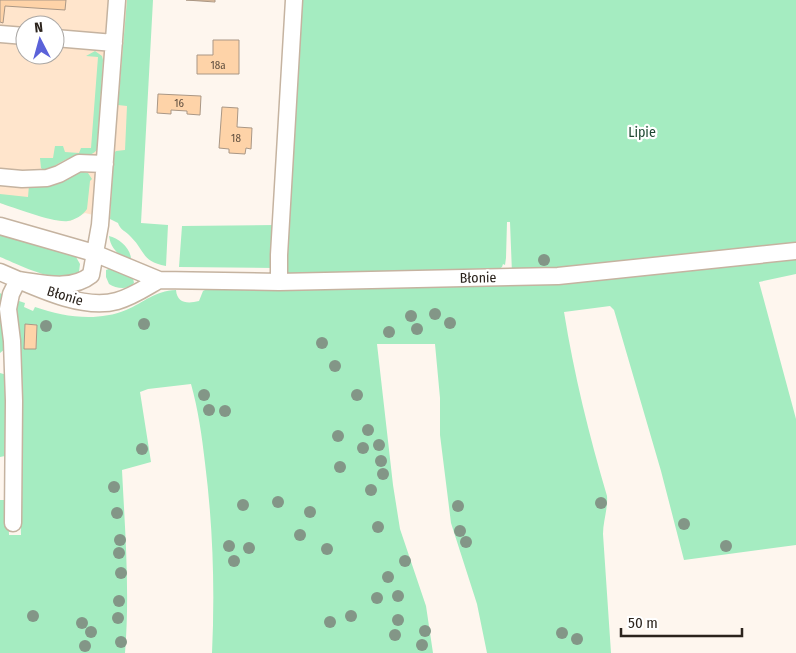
<svg xmlns="http://www.w3.org/2000/svg" width="796" height="653" font-family="'Fira Sans Condensed',sans-serif">
<style>
.built{fill:#ffe5cc;fill-rule:evenodd}
.green{fill:#a5ecc1;fill-rule:evenodd}
.building{fill:#fed3a8;stroke:#aa9785}
.lines{fill:none;stroke-linecap:round;stroke-linejoin:round}
.minor-casing{stroke:#c5b3a0;stroke-width:19}
.minor{stroke:#fff;stroke-width:16}
.tree{fill:#839687}
.labels{text-anchor:middle;dominant-baseline:central;stroke-width:4.5;stroke-linejoin:round;paint-order:stroke}
.number-label{font-size:11px;fill:#604f3f}
.park-label{font-size:14px;fill:#1f4832;stroke:#fff}
.street-label{font-size:14px;fill:#2b231c;stroke:#fff}
</style>
<rect width="100%" height="100%" fill="#fef6ee"/>
<path class="built" d="M0,0H135L132,222L110,219L85,213L70,221H60L0,203ZM25,25H55V55H25Z"/>
<path class="green" d="M127,0H153L141,223L168,225L166,266C141,261 146,252 131,237C126,231 120,230 118,223L110,219L114,153L116,151L125,150L127,106L118,105Z
M297,0H796V248L512,273L510,222H507L506,258L505,265L503,264L502,267L499,269L292,276L284,269Z
M95,51L102,56L103,60L97,150C90,158 80,155 70,158C60,161 53,169 43,170L41,168L40,158H53L55,146H63L65,152L79,153L81,148H91L98,57L86,56Z
M83,172L88,173L92,179L90,181L87,209C83,215 75,220 68,221C54,223 15,208 0,203V194L28,197L29,185L75,173Z
M277,225L275,268L179,267L182,226Z
M0,234L76,257L80,264L79,272C62,288 18,264 0,257Z
M109,236C119,238 132,249 131,261C119,255 111,250 109,236Z
M796,254V274L759,282L796,419V545L684,560L661,471L614,310L610,306L564,312C574,374 589,435 607,496C608,509 603,521 603,534L611,653H487L477,604L451,523L440,435V398L435,344H377L393,485L400,529L426,606L433,653H212C215,590 213,526 205,463C202,436 198,409 191,384L148,389L140,392L151,462L122,470C125,531 130,592 125,653H0V500H8L9,535H21L13,299L25,303L24,307L33,311L35,307C64,317 97,322 126,310C145,302 154,291 176,290C177,303 187,304 199,301L203,291L207,289L262,288ZM25,324L37,325L36,349L24,348Z
M111,268L133,278L134,283C128,290 117,289 109,284L106,277V270Z
M0,293L3,295L6,348L0,353Z
M0,373L7,375L9,451L5,456L0,457Z"/>
<path class="building" d="M0,0H66L65,10L5,6L3,23L0,22Z
M186,0H215V2Z
M213,40H239V74H197V55H213Z
M158,94L201,96L200,115L187,114V111L171,110V114L157,113Z
M222,107L238,108L237,127L252,128L251,149L246,148L245,154L229,153V149L219,148Z
M25,324L37,325L36,349H24Z"/>
<g class="lines">
<g class="minor-casing">
<path id="minor" d="M0,34L25,36
M55,38L114,43
M0,177L22,179L47,178L59,174L79,163L105,164
M0,226L94,253L159,280L279,282L558,276L796,251
M0,272C33,286 82,311 117,301C132,297 145,288 159,280
M18,280C42,283 71,291 91,275L100,225L117,0
M279,282V255L294,0
M13,523L14,401L12,341L8,309L11,294L18,280"/>
</g>
<use href="#minor" class="minor"/>
</g>
<g class="tree">
<circle cx="544" cy="260" r="6"/>
<circle cx="435" cy="314" r="6"/>
<circle cx="411" cy="316" r="6"/>
<circle cx="450" cy="323" r="6"/>
<circle cx="144" cy="324" r="6"/>
<circle cx="46" cy="326" r="6"/>
<circle cx="417" cy="329" r="6"/>
<circle cx="389" cy="332" r="6"/>
<circle cx="322" cy="343" r="6"/>
<circle cx="335" cy="366" r="6"/>
<circle cx="204" cy="395" r="6"/>
<circle cx="357" cy="395" r="6"/>
<circle cx="209" cy="410" r="6"/>
<circle cx="225" cy="411" r="6"/>
<circle cx="368" cy="430" r="6"/>
<circle cx="338" cy="436" r="6"/>
<circle cx="379" cy="445" r="6"/>
<circle cx="363" cy="448" r="6"/>
<circle cx="142" cy="449" r="6"/>
<circle cx="381" cy="461" r="6"/>
<circle cx="340" cy="467" r="6"/>
<circle cx="383" cy="474" r="6"/>
<circle cx="114" cy="487" r="6"/>
<circle cx="371" cy="490" r="6"/>
<circle cx="278" cy="502" r="6"/>
<circle cx="601" cy="503" r="6"/>
<circle cx="243" cy="505" r="6"/>
<circle cx="458" cy="506" r="6"/>
<circle cx="310" cy="512" r="6"/>
<circle cx="117" cy="513" r="6"/>
<circle cx="684" cy="524" r="6"/>
<circle cx="378" cy="527" r="6"/>
<circle cx="460" cy="531" r="6"/>
<circle cx="300" cy="535" r="6"/>
<circle cx="120" cy="540" r="6"/>
<circle cx="466" cy="542" r="6"/>
<circle cx="229" cy="546" r="6"/>
<circle cx="726" cy="546" r="6"/>
<circle cx="249" cy="548" r="6"/>
<circle cx="327" cy="549" r="6"/>
<circle cx="119" cy="553" r="6"/>
<circle cx="234" cy="561" r="6"/>
<circle cx="405" cy="561" r="6"/>
<circle cx="121" cy="573" r="6"/>
<circle cx="388" cy="577" r="6"/>
<circle cx="398" cy="596" r="6"/>
<circle cx="377" cy="598" r="6"/>
<circle cx="119" cy="601" r="6"/>
<circle cx="33" cy="616" r="6"/>
<circle cx="351" cy="616" r="6"/>
<circle cx="118" cy="618" r="6"/>
<circle cx="398" cy="620" r="6"/>
<circle cx="330" cy="622" r="6"/>
<circle cx="82" cy="623" r="6"/>
<circle cx="425" cy="631" r="6"/>
<circle cx="91" cy="632" r="6"/>
<circle cx="562" cy="633" r="6"/>
<circle cx="395" cy="635" r="6"/>
<circle cx="577" cy="639" r="6"/>
<circle cx="121" cy="642" r="6"/>
<circle cx="422" cy="645" r="6"/>
<circle cx="85" cy="646" r="6"/>
</g>
<g class="labels">
<g class="number-label">
<text x="218" y="65">18a</text>
<text x="179" y="103">16</text>
<text x="236" y="138">18</text>
</g>
<g class="park-label">
<text x="642" y="132">Lipie</text>
</g>
<g class="street-label">
<text transform="translate(478 278) rotate(-1)">Błonie</text>
<text transform="translate(65 296) rotate(17)">Błonie</text>
</g>
</g>
<g transform="translate(40 40) rotate(354)"><circle r="24" fill="#ffffff" stroke="#aaa7a4"/>
<path d="M0-4L9 19L0 12L-9 19Z" fill="#5b62d9"/>
<text y="-8" font-size="14" font-weight="bold" text-anchor="middle" fill="#2b231c">N</text>
</g>
<path d="M621 628v8h121v-8" fill="none" stroke="#2b231c" stroke-width="2.5"/>
<text x="628" y="628" font-size="15" fill="#2b231c" stroke="#ffffff" stroke-width="4" paint-order="stroke">50 m</text>
</svg>
